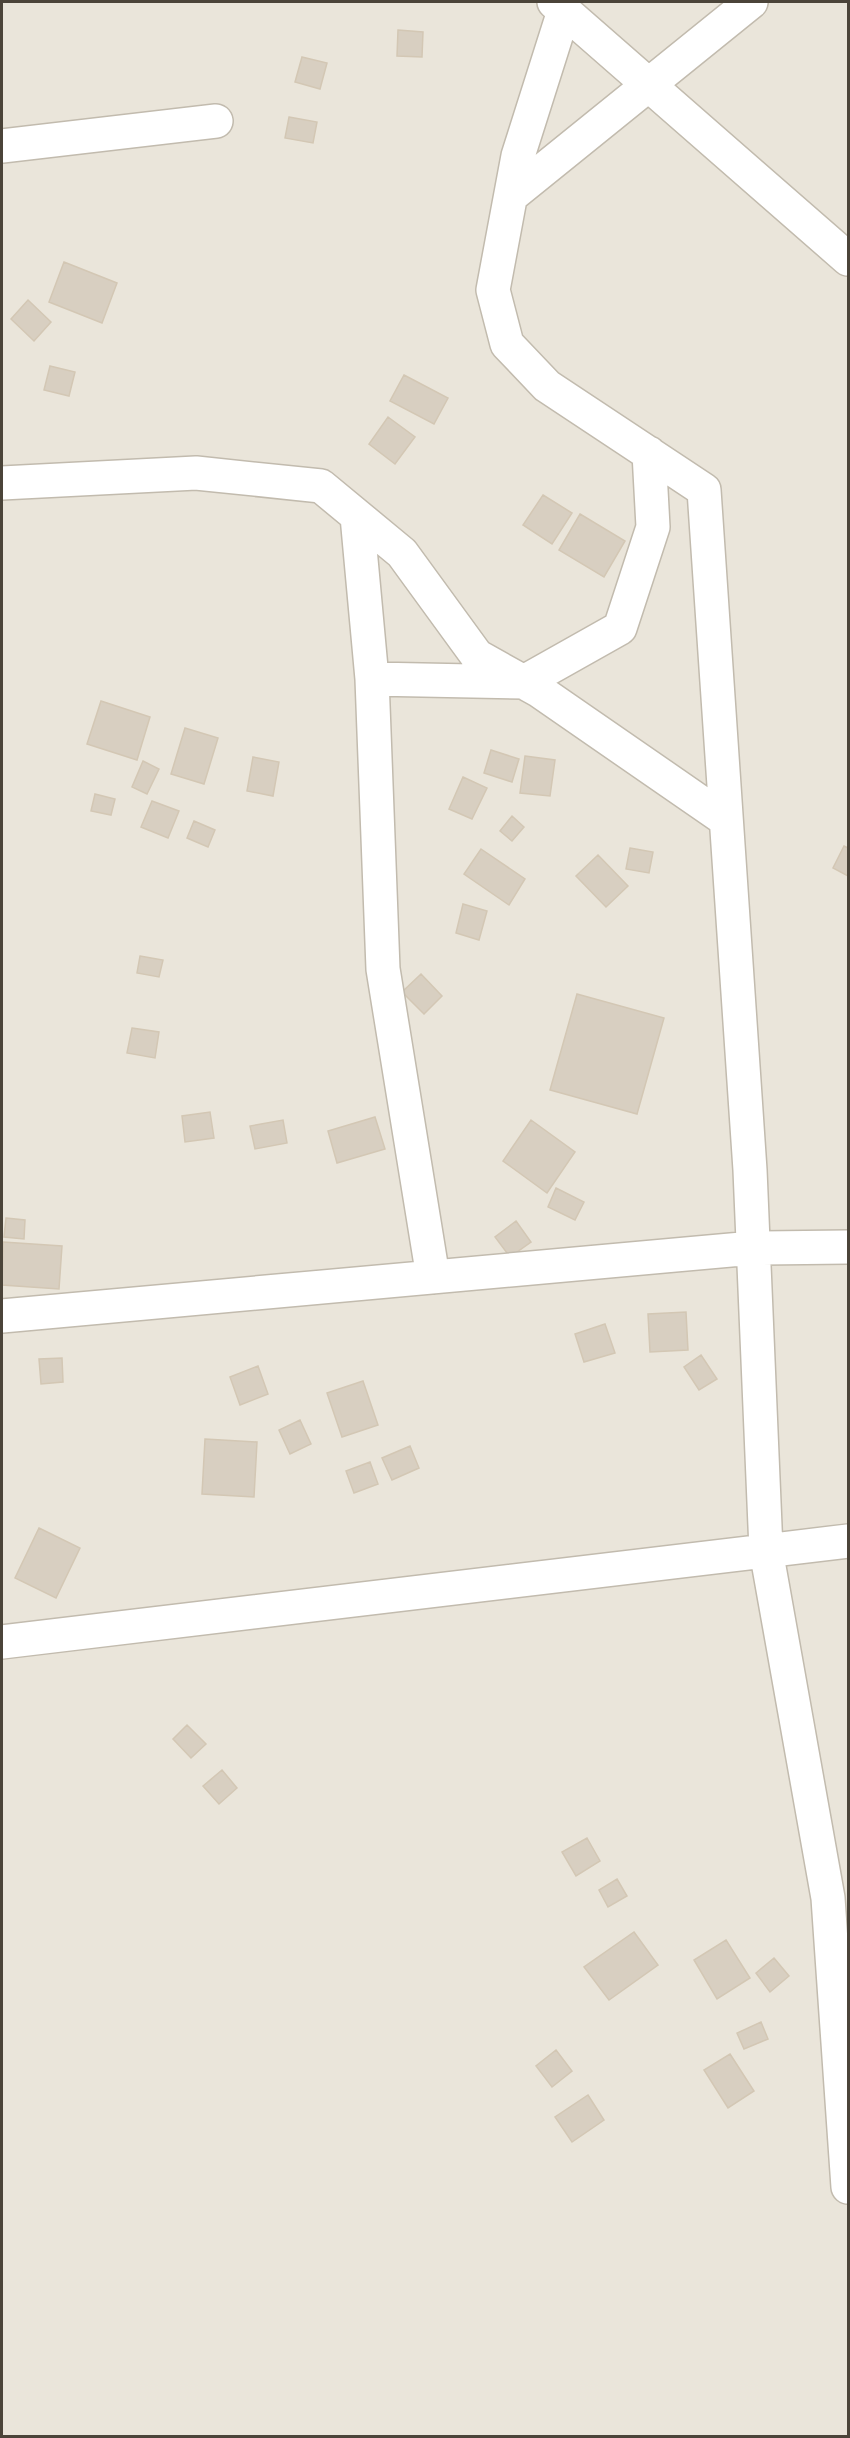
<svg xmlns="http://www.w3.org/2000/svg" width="850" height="2438" font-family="'Work Sans',sans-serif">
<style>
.residential{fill:#eae5da}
.building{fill:#d8cfc1;stroke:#d3c7b4;stroke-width:1.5}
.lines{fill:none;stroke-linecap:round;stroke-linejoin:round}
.minor-casing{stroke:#c2bbae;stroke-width:36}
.minor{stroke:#fff;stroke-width:33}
</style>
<rect width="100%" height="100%" fill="#f6f3ec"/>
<path class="residential" d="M2,2H848V2436H2Z"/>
<path class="building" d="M398,30L423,32L422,57L397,56Z
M302,57L327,63L320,89L295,82Z
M289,117L317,122L313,143L285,138Z
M64,262L117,283L102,323L49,302Z
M28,300L51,322L34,341L11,319Z
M50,366L75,372L69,396L44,390Z
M404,375L448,398L434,424L390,401Z
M388,417L415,437L395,464L369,444Z
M543,495L572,513L552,544L523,525Z
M580,514L625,541L604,577L559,550Z
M101,701L150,717L137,760L87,744Z
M185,728L218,738L204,784L171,774Z
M491,750L519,759L512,782L484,773Z
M525,756L555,760L550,796L520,793Z
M253,757L279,762L273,796L247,791Z
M143,761L159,769L147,794L132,787Z
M463,777L487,788L472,819L449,809Z
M95,794L115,799L111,815L91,811Z
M152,801L179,811L168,838L141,827Z
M512,816L524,827L512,841L500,831Z
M194,821L215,830L208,847L187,838Z
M844,846L848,848V876L833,868Z
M630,848L653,852L649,873L626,869Z
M481,849L525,879L509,905L464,874Z
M598,855L628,886L606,907L576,876Z
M463,904L487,911L479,940L456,933Z
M140,956L163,960L159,977L137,973Z
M421,974L442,996L424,1014L402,992Z
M577,994L664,1018L637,1114L550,1090Z
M132,1028L159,1032L155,1058L127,1053Z
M210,1112L214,1138L185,1142L182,1116Z
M375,1117L385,1149L337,1163L328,1131Z
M283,1120L287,1143L255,1149L250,1126Z
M531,1120L575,1152L547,1193L503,1161Z
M556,1188L584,1202L575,1220L548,1207Z
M6,1218L25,1220L24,1239L4,1237Z
M516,1221L531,1242L510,1257L495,1237Z
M3,1242L62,1246L59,1289L2,1285Z
M686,1312L688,1350L650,1352L648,1314Z
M605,1324L615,1353L584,1362L575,1334Z
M701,1355L717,1379L699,1390L684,1367Z
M62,1358L63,1382L41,1384L39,1359Z
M258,1366L268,1394L240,1405L230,1377Z
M363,1381L378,1425L342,1437L327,1393Z
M300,1420L311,1444L290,1454L279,1430Z
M205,1439L257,1442L254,1497L202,1494Z
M410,1446L419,1468L392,1480L382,1458Z
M370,1462L378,1484L354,1493L346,1471Z
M39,1528L80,1548L56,1598L15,1578Z
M187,1725L206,1744L191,1758L173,1739Z
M222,1770L237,1788L219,1804L203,1786Z
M587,1838L600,1861L576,1876L562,1852Z
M617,1879L627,1896L608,1907L599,1890Z
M634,1932L658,1965L609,2000L584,1967Z
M726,1940L750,1978L717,1999L694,1960Z
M774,1958L789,1976L770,1992L756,1973Z
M761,2022L768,2039L744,2049L737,2033Z
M556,2050L572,2071L552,2087L536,2066Z
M730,2054L754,2091L728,2108L704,2070Z
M588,2095L604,2120L572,2142L555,2117Z"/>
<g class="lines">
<g class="minor-casing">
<path id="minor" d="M554,2L848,259
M564,11L518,156L493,290L507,344L547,386L704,490L750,1170L766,1550L828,1898L848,2187
M2,146L216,121
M511,196L751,2
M2,483L196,473L321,486L402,553L477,656L538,690L726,820
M357,516L372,679L383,969L433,1277
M372,679L524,682L620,628L653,527L649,453
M2,1316L753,1248L848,1247
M2,1642L848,1541"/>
</g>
<use href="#minor" class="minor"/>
</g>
<rect width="850" height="2438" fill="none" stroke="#4b4439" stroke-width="6"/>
</svg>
